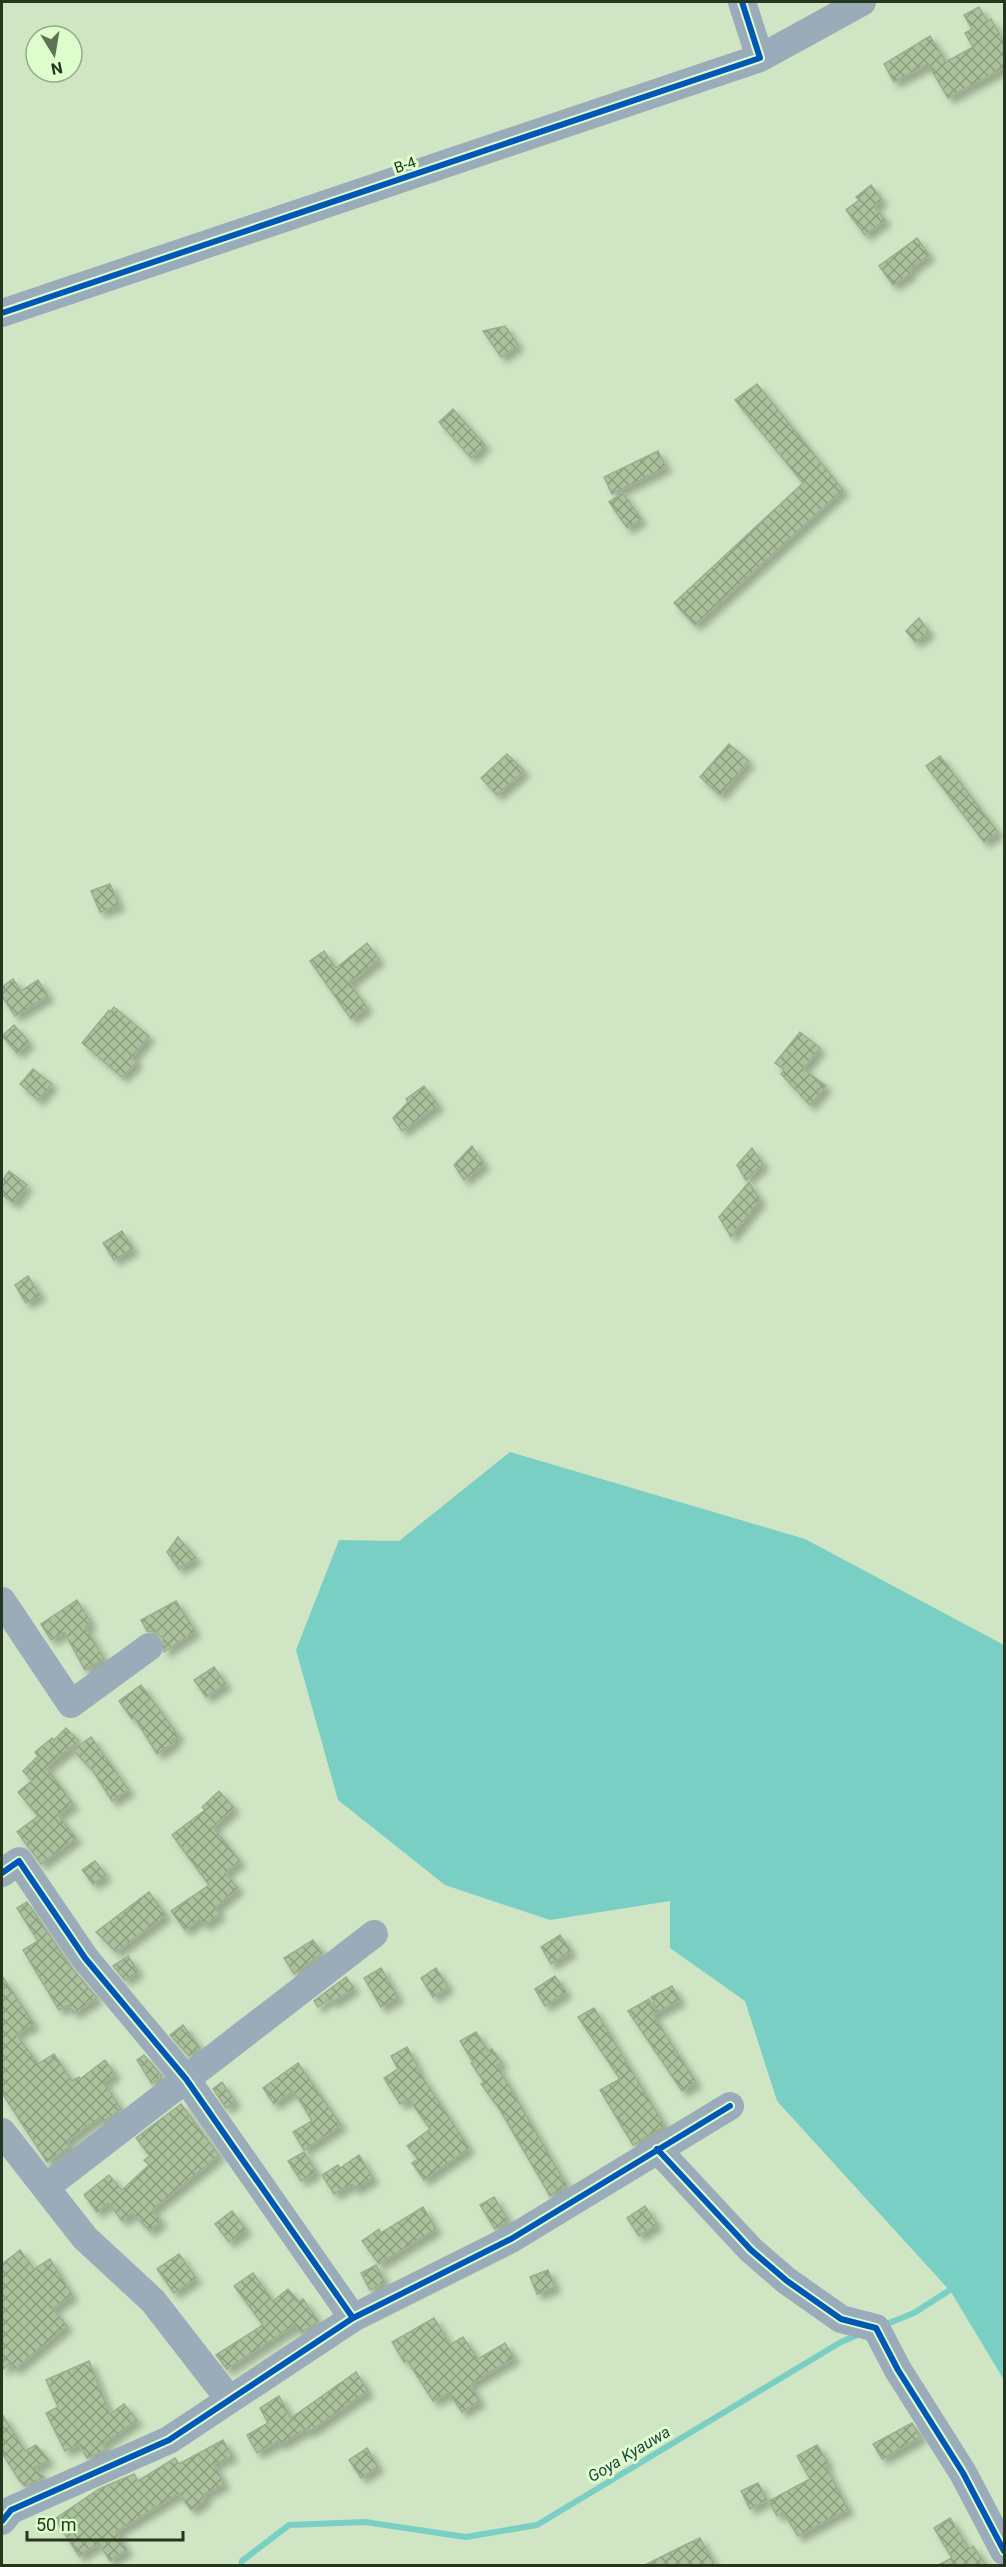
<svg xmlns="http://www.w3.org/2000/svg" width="1006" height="2567" font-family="Roboto,sans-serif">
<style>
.water{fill:#7acfc4}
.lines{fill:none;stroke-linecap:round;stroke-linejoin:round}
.stream{stroke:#7acfc4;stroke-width:6}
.building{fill:url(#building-cross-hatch);stroke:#9cac93;stroke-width:1.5;filter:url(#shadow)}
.minor{stroke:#9aacb9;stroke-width:28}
.cycleway-casing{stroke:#ddfdcc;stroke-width:10}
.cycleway{stroke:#0057b8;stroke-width:6}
.labels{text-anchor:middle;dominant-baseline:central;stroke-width:6;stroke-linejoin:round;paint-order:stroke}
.street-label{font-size:15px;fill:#26351d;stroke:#ddfdcc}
.water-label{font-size:16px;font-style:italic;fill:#234545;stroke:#ddfdcc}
</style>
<defs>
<pattern id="building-cross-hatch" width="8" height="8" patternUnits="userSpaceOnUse" patternTransform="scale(1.5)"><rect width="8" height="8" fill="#aac19b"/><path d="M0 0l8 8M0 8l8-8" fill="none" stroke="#8a9e7e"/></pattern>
<filter id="shadow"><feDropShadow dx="5.5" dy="5.5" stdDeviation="3" flood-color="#0004"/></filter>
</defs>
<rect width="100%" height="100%" fill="#cfe5c3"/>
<path class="water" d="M510,1452L805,1539L1004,1645V2380L951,2292L777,2101L745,2001L670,1948V1901L550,1920L445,1885L338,1800L296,1650L339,1540L399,1541Z"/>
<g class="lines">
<path class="stream" d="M884,2325L914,2313L956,2286
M241,2566L242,2561L289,2525L365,2522L466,2537L537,2525L841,2342L860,2334"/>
</g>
<path class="building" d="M979,7L987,21L991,19L1005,44V67L948,98L928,64L894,82L884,64L930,36L946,62L973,47L965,33L972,29L964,15Z
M871,185L882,200L874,206L885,220L865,235L846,210L859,200L856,197Z
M917,238L929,255L909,270L911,273L893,285L879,266Z
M505,326L518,345L501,357L483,331Z
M757,384L843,490L695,625L674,603L803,483L735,400Z
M453,409L485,445L471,458L439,422Z
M658,451L666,467L612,494L604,477Z
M623,493L641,519L627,528L609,502Z
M919,618L929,632L915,642L906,631Z
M729,744L749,761L720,795L700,777Z
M507,754L524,771L497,795L481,778Z
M940,756L998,832L984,842L926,766Z
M110,884L119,905L100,912L91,891Z
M367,943L379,959L349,983L367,1007L351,1019L310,961L324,951L336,968Z
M13,979L21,991L38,980L48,996L15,1016L2,996V987Z
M114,1007L149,1036L132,1057L137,1062L122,1077L82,1043L109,1010L110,1012Z
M14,1025L29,1042L17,1053L2,1036Z
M800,1032L820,1048L803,1069L826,1086L810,1105L781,1074L784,1070L775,1063Z
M33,1069L52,1084L38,1100L20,1084Z
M424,1086L438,1105L402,1131L393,1118L408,1102L406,1099Z
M472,1146L484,1164L464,1180L454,1165Z
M752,1148L763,1164L746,1180L737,1165Z
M9,1171L27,1185L14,1203L2,1195V1181Z
M749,1182L760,1200L731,1237L719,1217Z
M122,1231L133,1249L114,1260L103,1243Z
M28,1276L40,1295L26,1303L15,1285Z
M178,1537L196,1558L179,1569L167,1552Z
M77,1600L91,1623L85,1627L104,1659L85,1670L64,1632L51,1640L41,1624Z
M176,1601L195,1631L164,1652L163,1638L156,1632L147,1631L141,1620Z
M214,1667L226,1684L206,1697L194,1680Z
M141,1685L179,1736L172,1740L174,1743L157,1754L134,1717L132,1719L119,1701Z
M66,1728L79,1741L46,1767L73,1804L58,1815L76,1838L41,1864L17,1832L38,1816L18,1792L34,1779H30L23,1771L38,1756L35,1752L52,1738L54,1740Z
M91,1737L129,1790L112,1801L93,1771L73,1750Z
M219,1791L234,1808L213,1827L240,1861L225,1873L238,1888L215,1908L220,1914L204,1925L200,1919L185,1930L171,1911L209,1885L172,1835L205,1810L202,1807Z
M95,1861L106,1875L93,1884L82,1870Z
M149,1892L166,1915L116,1952L96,1932Z
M27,1902L71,1967L97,1998L74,2013L68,2005L59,2010L23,1950L38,1941L17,1908Z
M560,1935L571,1951L551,1964L541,1947Z
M313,1940L322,1953L294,1974L284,1958Z
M128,1956L138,1971L125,1980L113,1966Z
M381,1968L398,1997L381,2007L364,1978Z
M436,1968L448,1987L433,1997L421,1978Z
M2,1976L34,2024L16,2034L38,2064L54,2054L72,2081L79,2077L80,2079L105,2060L115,2074L104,2082L121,2109L103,2122L100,2117L67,2141L70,2146L47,2162L2,2093Z
M555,1976L566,1992L545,2006L535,1989Z
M346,1977L354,1988L333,2002L331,1998L318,2007L314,2001Z
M672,1986L680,2000L658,2012L651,1997Z
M649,1999L657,2013L653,2015L696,2082L682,2091L628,2011Z
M594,2008L665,2126L633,2145L600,2090L620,2079L578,2017Z
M183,2025L200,2048L189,2056L170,2035Z
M476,2032L488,2051L492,2049L502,2063L497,2065L567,2186L550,2196L500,2110L481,2084L484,2082L471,2063L473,2062L460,2041Z
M407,2047L418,2067H416L469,2148L424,2180L412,2163L418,2159L407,2146L430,2129L409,2099L400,2104L384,2078L398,2069L391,2056Z
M144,2055L162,2076L152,2084L137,2060Z
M298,2063L341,2125L304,2150L293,2132L312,2121L302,2104L293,2091L274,2104L263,2088Z
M222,2082L235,2101L226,2108L213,2089Z
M181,2104L219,2155L152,2210L161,2221L150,2231L132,2213L122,2221L109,2203L97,2212L84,2195L109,2175L122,2190L149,2165L144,2160L150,2156L136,2138Z
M304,2152L316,2172L301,2181L288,2161Z
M359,2155L373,2178L355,2189L352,2184L334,2194L322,2175L338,2165L340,2168Z
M494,2197L509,2221L495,2229L480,2205Z
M645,2206L657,2224L639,2236L627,2218Z
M423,2207L436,2229L379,2264L362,2241L379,2229L381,2233Z
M232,2211L246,2229L229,2242L215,2224Z
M20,2250L34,2269L50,2259L72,2295L53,2309L67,2326L15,2369L11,2363L2,2370V2264Z
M179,2254L196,2278L174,2293L157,2269Z
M376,2265L385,2282L370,2290L361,2273Z
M548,2270L555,2287L537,2294L530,2277Z
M253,2273L273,2301L288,2289L299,2302L303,2299L318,2321L301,2333L295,2325L227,2369L216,2355L263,2325L234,2286Z
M434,2318L450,2345L463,2337L478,2359L505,2343L514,2358L472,2383L470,2385L480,2401L462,2412L449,2393L433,2401L407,2360L404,2362L392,2342Z
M89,2361L110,2414L124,2404L137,2420L103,2444L106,2450L87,2458L79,2444L65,2451L46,2413L58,2407L46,2380Z
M356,2372L368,2391L308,2432L306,2429L280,2444L278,2441L257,2453L247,2435L268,2423L260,2408L279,2396L291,2418Z
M2,2414L25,2451L36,2445L49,2460L33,2468L44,2477L25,2486L19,2480L2,2453Z
M912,2423L921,2437L882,2459L873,2444Z
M223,2440L232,2456L214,2464L224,2484L203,2495L206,2499L191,2510L179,2493L116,2532L127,2550L110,2561L99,2543L79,2556L55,2519L99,2489L134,2474L138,2481L175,2458L179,2464Z
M817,2445L828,2463L825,2465L848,2509L798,2536L783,2512L777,2516L769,2501L810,2479L797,2456Z
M367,2448L378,2467L361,2478L349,2460Z
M758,2483L767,2500L750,2509L741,2491Z
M950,2518L969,2549L973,2546L986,2565H938L952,2558L934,2528Z
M700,2538L715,2565H645L685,2545Z"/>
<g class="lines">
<path class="minor" d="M760,58L862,2
M2,313L760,58L742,2
M2,1601L71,1704L149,1647
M2,1873L19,1861L85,1958L186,2079L353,2318
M2,2132L85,2238L153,2301L229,2399
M657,2149L751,2250L787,2281L841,2319L876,2328L898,2370L963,2473L1004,2551
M46,2187L374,1934
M2,2521L11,2510L169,2440L353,2318L511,2239L730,2106"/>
<g class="cycleway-casing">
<path id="cycleway" d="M2,313L760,58L742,2
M2,1873L19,1861L85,1958L186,2079L353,2318
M657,2149L751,2250L787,2281L841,2319L876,2328L898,2370L963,2473L1004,2551
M2,2521L11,2510L169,2440L353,2318L511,2239L730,2106"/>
</g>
<use href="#cycleway" class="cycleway"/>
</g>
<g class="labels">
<g class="street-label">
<text transform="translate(405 165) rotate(-19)">B-4</text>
</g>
<g class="water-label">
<text transform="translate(629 2454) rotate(-31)">Goya Kyauwa</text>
</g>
</g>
<rect width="1006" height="2567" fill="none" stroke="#26351d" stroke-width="6"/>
<g transform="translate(54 54) rotate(169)"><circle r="28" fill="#ddfdcc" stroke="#94ad86" stroke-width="1.5"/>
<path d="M0-4.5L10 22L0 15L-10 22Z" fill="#617357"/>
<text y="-9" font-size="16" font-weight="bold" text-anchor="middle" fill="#26351d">N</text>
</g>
<path d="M27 2531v9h156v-9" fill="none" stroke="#26351d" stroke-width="3"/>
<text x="36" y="2531" font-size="18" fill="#26351d" stroke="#ddfdcc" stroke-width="4.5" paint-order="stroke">50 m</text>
</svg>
